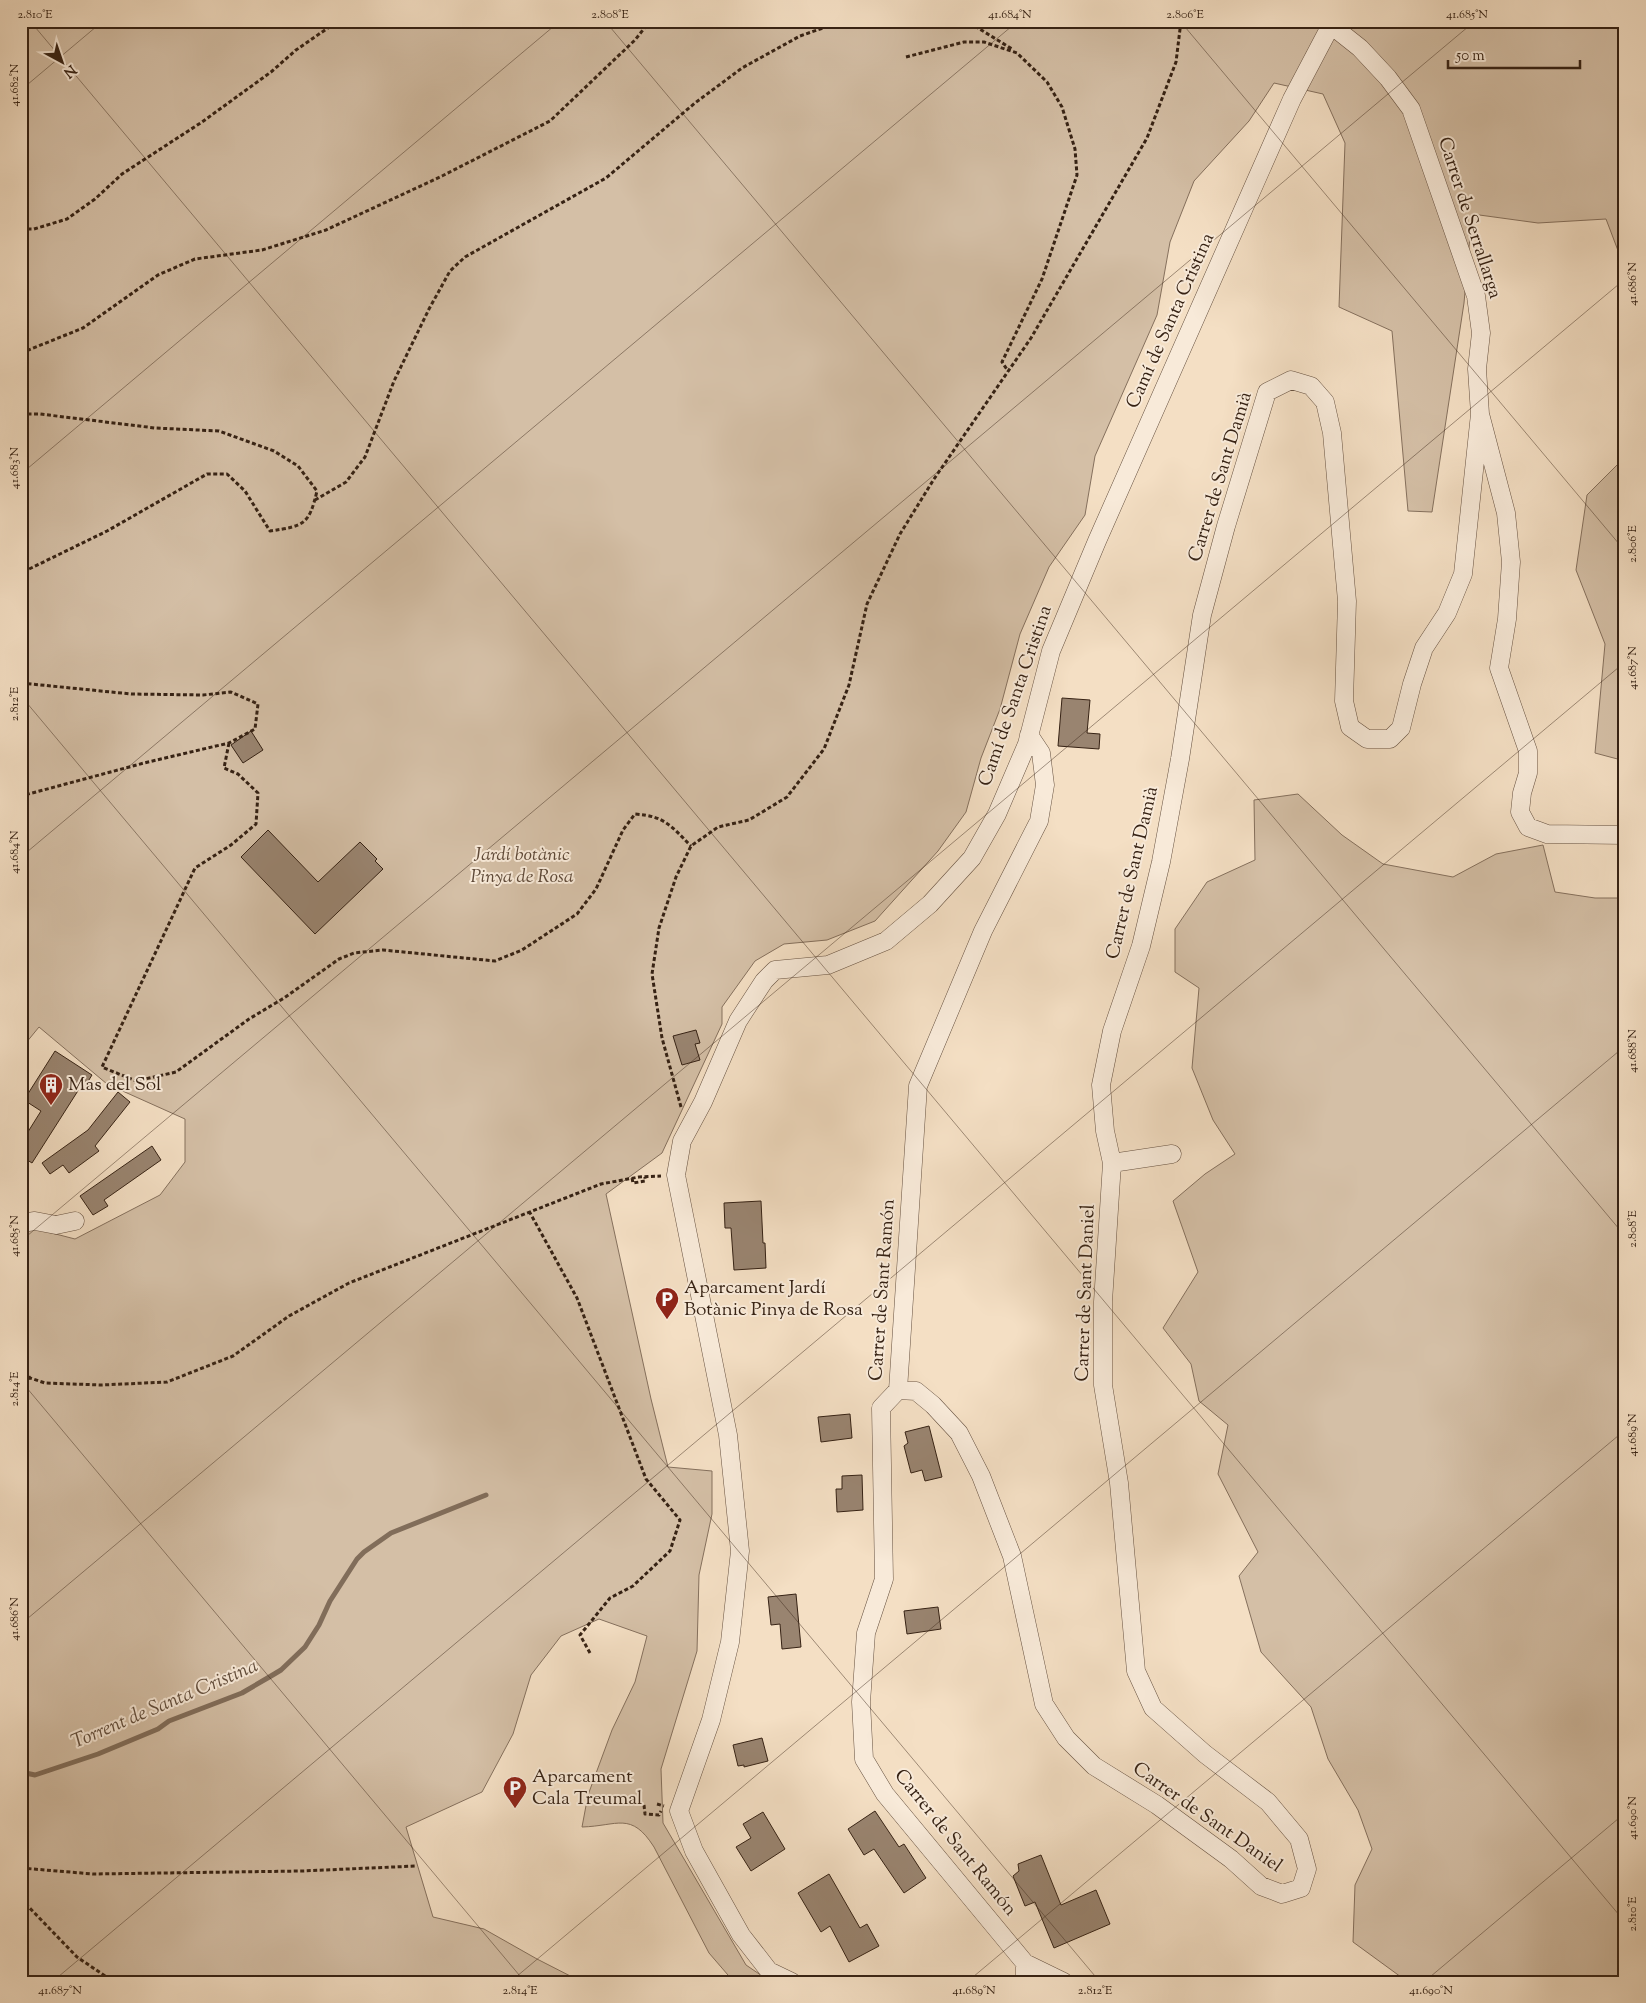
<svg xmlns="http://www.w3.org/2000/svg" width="1646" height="2003" font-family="'Sorts Mill Goudy',serif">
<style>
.green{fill:#d4bfa6;stroke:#85705d}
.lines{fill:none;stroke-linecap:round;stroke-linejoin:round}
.stream{stroke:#816d5a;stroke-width:5}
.building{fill:#998470;stroke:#362214}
.minor-casing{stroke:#665140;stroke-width:19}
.path{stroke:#362214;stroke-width:3;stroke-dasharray:4 2.5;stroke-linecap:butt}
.minor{stroke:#f8ead9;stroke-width:18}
.ticks{fill:none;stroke:#362214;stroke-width:1;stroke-opacity:0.45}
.labels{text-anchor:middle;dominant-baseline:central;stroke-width:4;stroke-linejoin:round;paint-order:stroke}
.street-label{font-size:19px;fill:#362214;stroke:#f8ead9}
.park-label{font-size:19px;font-style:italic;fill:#5e4938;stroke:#f8ead9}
.poi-label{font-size:19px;fill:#362214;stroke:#f8ead9;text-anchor:start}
.water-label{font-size:20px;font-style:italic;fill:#624e3d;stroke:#f8ead9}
.neatline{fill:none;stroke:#362214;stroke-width:2}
.ticks-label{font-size:12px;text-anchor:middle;fill:#362214}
</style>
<rect width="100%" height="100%" fill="#f4dfc4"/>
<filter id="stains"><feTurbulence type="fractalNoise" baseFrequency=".004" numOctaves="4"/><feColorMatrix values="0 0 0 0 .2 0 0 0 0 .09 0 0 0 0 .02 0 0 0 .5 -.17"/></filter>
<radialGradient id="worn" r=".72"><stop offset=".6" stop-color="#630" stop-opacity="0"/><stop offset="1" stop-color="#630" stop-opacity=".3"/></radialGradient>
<path class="green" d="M33,21H1625V269L1606,219L1538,223L1472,214L1464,303L1432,512L1408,511L1392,331L1339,307L1345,143L1323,94L1274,83L1249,121L1194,181L1170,242L1157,315L1095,456L1085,515L1049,567L1020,634L1000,709L981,758L966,812L938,851L875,921L827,940L784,944L755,961L722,1007V1024L662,1153L606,1194L651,1399L668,1467L712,1471V1514L699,1575L697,1651L661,1769L663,1823L746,1965L771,1982H734L709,1953L654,1847C631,1811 618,1826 582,1827L588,1795L612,1730L635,1682L647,1636L599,1619L561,1636L531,1675L513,1734L482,1792L406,1827L433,1917L484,1929L537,1959L582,1982H21V1225L75,1239L160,1195L185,1162V1119L107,1084L39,1027L21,1049V37Z
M1625,457V761L1595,753L1605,644L1576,570L1587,495Z
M1298,794L1342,835L1383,864L1453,877L1496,854L1543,845L1555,892L1595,898H1625V1982H1400L1401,1977L1353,1942L1355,1885L1372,1849L1358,1810L1328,1759L1311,1707L1261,1652L1239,1576L1258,1552L1218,1474L1228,1425L1199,1401L1191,1364L1163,1328L1198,1272L1173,1201L1205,1174L1235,1154L1213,1120L1192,1068L1199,988L1175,972V929L1207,882L1255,860L1254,800Z"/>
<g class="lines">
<path class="stream" d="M21,1772L35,1775L98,1754L158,1729L169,1721L242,1693L271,1676L281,1670L305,1647L319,1625L330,1601L357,1559L364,1552L391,1533L486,1495"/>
</g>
<path class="building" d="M1062,698L1090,700L1087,733L1100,734L1099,749L1058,746Z
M251,731L263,750L243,763L231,745Z
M268,830L318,882L360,842L377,859L375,861L383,869L315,934L241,857Z
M696,1030L700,1043L695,1044L700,1060L682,1065L673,1036Z
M55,1051L92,1075L84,1088L81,1086L32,1163L21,1156V1143L41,1111L24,1100Z
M118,1092L130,1102L95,1146L99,1151L69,1173L63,1165L50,1174L42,1163L88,1130Z
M152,1146L161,1160L104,1200L108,1206L93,1215L80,1196Z
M761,1201L763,1243H765L766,1268L734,1270L731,1228H725L724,1203Z
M850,1414L852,1438L821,1442L818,1417Z
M929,1426L942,1477L925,1481L922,1470L911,1473L904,1446L908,1443L905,1432Z
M862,1475L863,1510L837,1512L836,1489H842V1476Z
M796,1594L801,1647L782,1649L780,1624L771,1625L768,1597Z
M938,1607L941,1629L907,1634L904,1611Z
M762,1738L768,1761L744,1767V1765L738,1766L733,1745Z
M875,1811L899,1847L904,1844L926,1878L904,1893L874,1849L864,1855L848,1829Z
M763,1812L785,1849L751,1871L736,1847L751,1838L743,1824Z
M1041,1855L1061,1905L1096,1890L1110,1924L1054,1948L1035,1902L1025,1906L1013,1876L1019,1871L1018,1864Z
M829,1874L860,1928L867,1924L879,1946L849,1962L830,1926L821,1932L798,1893Z"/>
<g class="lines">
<g class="minor-casing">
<path id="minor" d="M1331,25L1360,48L1388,78L1411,109L1476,296L1481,333L1477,369L1480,414L1506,513L1511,562L1507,619L1499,668L1528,751V773L1522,793L1520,812L1528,827L1547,834L1625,835
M1029,735L1041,753L1045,785L1039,821L983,931L918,1086L898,1390L881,1408L884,1579L866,1633L861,1702L864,1759L885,1794L1025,1963L1064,1982
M1112,1163L1172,1154
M21,1223L35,1221L56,1225L75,1221
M898,1390L916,1391L933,1405L959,1433L981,1476L1012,1556L1044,1704L1066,1738L1094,1766L1157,1805L1231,1859L1261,1886L1282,1894L1301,1888L1307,1869L1299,1839L1268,1802L1205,1754L1153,1708L1136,1671L1119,1483L1103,1385V1302L1112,1163L1105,1131L1101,1085L1112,1031L1141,946L1161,862L1180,759L1202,615L1226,526L1267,392L1291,380L1311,386L1325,402L1332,433L1347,601L1344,701L1350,727L1367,739H1390L1401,728L1412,684L1424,648L1447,613L1463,574L1480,414
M1025,1963V1982
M792,1982L769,1971L741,1935L694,1851L679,1811L711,1720L730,1642L740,1551L728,1435L676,1175L682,1141L703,1102L738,1021L764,981L775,970L828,965L886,941L930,904L972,858L997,814L1027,744L1051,651L1097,541L1292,99L1331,25L1332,21"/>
</g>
<path class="path" d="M963,21L970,23L1012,49
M906,57L964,42H984L1017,53L1047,82L1062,107L1075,149L1077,175L1042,279L1002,362L1008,371
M21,229H34L67,219L95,199L122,174L202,122L271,72L296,50L338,21
M21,353L83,328L158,275L195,259L262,250L326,230L442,176L550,121L635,40L650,21
M21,414H40L155,428L219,431L274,451L298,466L317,491C309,525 304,526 270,531L245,491L227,474H207L107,531L21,573
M315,500L346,482L365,457L394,381L429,309L450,271L465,257L606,178L695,103L742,68L800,36L843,21
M21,683L131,694L203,695L231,692L258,704L255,729L229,743L144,763L21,796
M229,743L224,768L238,774L258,793L256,824L231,845L195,868L102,1067L136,1081L176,1072L249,1019L284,998L339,959L354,953L383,950L495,961L522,950L577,914L596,889L623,830L635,814C665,816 671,826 691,846
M681,1107L662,1038L652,974L659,928L676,877L691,846L718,827L749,820L787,797L824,749L849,685L867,604L900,534L934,479L1031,338L1147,138L1176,62L1181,21
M632,1178L633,1183L645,1181V1177
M529,1211L577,1298L646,1479L680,1520L670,1551L633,1586L610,1598L580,1635L590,1653
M21,1366L30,1378L45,1383L101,1385L167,1382L233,1356L289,1316L349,1283L601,1184L639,1177L661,1176
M21,1382L30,1378
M657,1804L664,1806
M644,1805L645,1814L659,1815L661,1811
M21,1868L93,1874L302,1871L416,1866
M21,1899L77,1957L114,1982"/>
<use href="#minor" class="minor"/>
</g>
<path class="ticks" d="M30,21L1625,1922M605,21L1625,1236M1180,21L1625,551M21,90L103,21M21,474L560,21M21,696L1100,1982M21,857L1018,21M21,1241L1475,21M21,1381L525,1982M21,1624L1625,279M52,1982L1625,662M510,1982L1625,1046M967,1982L1625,1430M1424,1982L1625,1813"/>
<defs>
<g id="building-pin" transform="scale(1.25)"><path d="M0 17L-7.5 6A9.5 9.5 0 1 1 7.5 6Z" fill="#8f2418" stroke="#f8ead9"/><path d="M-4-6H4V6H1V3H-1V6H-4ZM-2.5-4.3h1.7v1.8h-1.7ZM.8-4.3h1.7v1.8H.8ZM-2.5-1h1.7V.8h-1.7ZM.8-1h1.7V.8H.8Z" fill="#fff"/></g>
<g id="parking-pin" transform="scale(1.25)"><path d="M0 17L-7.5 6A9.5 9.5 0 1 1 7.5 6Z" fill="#8f2418" stroke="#f8ead9"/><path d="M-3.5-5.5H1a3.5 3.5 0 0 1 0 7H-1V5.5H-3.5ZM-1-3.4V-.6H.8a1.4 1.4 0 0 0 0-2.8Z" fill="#fff"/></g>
</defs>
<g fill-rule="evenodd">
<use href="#building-pin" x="51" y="1085"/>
<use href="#parking-pin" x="667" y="1299"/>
<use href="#parking-pin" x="515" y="1788"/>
</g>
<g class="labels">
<g class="street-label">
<text transform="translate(1469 218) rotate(72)">Carrer de Serrallarga</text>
<text transform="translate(1171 321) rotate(-66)">Camí de Santa Cristina</text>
<text transform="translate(1221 477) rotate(-73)">Carrer de Sant Damià</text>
<text transform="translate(1016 696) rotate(-71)">Camí de Santa Cristina</text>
<text transform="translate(1133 873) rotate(-77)">Carrer de Sant Damià</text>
<text transform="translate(883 1290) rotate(-86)">Carrer de Sant Ramón</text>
<text transform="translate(1086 1293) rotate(-88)">Carrer de Sant Daniel</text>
<text transform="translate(1207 1818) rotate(35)">Carrer de Sant Daniel</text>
<text transform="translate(955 1843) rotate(51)">Carrer de Sant Ramón</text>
</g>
<g class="park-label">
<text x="522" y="855">Jardí botànic<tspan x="522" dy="22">Pinya de Rosa</tspan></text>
</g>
<g class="poi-label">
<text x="68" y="1085">Mas del Sol</text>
<text x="684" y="1288">Aparcament Jardí<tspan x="684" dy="22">Botànic Pinya de Rosa</tspan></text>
<text x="532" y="1777">Aparcament<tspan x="532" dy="22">Cala Treumal</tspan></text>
</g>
<g class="water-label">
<text transform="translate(165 1705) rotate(-23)">Torrent de Santa Cristina</text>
</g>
</g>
<rect width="1646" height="2003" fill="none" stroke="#f4dfc4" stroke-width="55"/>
<g transform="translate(62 62) rotate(140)" stroke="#f8ead9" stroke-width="4" paint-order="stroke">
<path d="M0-4L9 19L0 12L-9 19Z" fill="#362214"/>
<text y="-8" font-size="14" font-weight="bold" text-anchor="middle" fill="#362214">N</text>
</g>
<path d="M1448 60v8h132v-8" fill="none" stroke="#362214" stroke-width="2.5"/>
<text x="1456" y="60" font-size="15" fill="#362214" stroke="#f8ead9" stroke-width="4" paint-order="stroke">50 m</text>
<rect x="28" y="28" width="1590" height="1948" class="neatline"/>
<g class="ticks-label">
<text x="35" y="18">2.810°E</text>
<text x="610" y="18">2.808°E</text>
<text x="1010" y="18">41.684°N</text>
<text x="1185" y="18">2.806°E</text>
<text x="1467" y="18">41.685°N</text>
<text transform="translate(14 85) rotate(-90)" y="4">41.682°N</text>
<text transform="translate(1632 284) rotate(-90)" y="4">41.686°N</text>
<text transform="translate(14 468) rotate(-90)" y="4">41.683°N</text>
<text transform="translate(1632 544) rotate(-90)" y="4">2.806°E</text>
<text transform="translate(1632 668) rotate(-90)" y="4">41.687°N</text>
<text transform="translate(14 704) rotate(-90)" y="4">2.812°E</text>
<text transform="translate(14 852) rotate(-90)" y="4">41.684°N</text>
<text transform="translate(1632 1051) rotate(-90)" y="4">41.688°N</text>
<text transform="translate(1632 1229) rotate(-90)" y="4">2.808°E</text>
<text transform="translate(14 1236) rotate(-90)" y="4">41.685°N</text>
<text transform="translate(14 1389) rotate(-90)" y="4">2.814°E</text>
<text transform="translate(1632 1435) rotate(-90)" y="4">41.689°N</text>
<text transform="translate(14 1619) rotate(-90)" y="4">41.686°N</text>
<text transform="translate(1632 1818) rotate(-90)" y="4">41.690°N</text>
<text transform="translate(1632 1914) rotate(-90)" y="4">2.810°E</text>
<text x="60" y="1994">41.687°N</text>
<text x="520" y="1994">2.814°E</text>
<text x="974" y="1994">41.689°N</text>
<text x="1095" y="1994">2.812°E</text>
<text x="1431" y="1994">41.690°N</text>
</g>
<rect width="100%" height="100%" filter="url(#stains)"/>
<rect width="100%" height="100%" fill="url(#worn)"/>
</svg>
